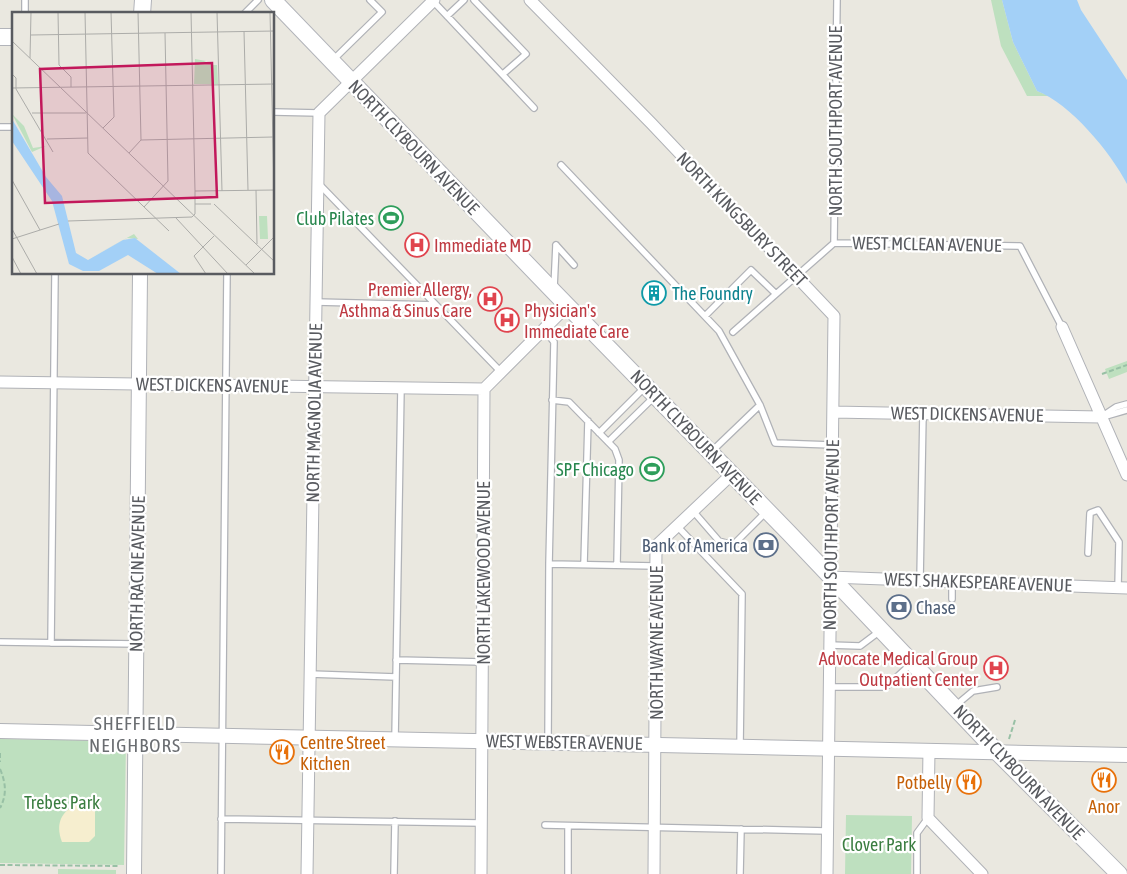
<svg xmlns="http://www.w3.org/2000/svg" width="1127" height="874" font-family="'Asap Condensed',sans-serif">
<style>
.green{fill:#bee0bf}
.sand{fill:#f6eecf}
.water{fill:#a3d0f7}
.lines{fill:none;stroke-linecap:round;stroke-linejoin:round}
.service-casing{stroke:#b0b2b7;stroke-width:8}
.minor-casing{stroke:#b0b2b7;stroke-width:13}
.tertiary-casing{stroke:#b0b2b7;stroke-width:16}
.secondary-casing{stroke:#b2b4ba;stroke-width:18}
.path{stroke:#98c0a5;stroke-width:2;stroke-dasharray:5 2.5;stroke-linecap:butt}
.service{stroke:#fff;stroke-width:5.5}
.minor{stroke:#fff;stroke-width:11}
.tertiary{stroke:#fff;stroke-width:14}
.secondary{stroke:#fff;stroke-width:16}
.labels{text-anchor:middle;dominant-baseline:central;stroke-width:4.5;stroke-linejoin:round;paint-order:stroke}
.street-label{font-size:18px;fill:#595b60;stroke:#fff}
.leisure-label{font-size:18px;fill:#27864d;stroke:#fff;text-anchor:end}
.health-label{font-size:18px;fill:#be3a42;stroke:#fff;text-anchor:start}
.culture-label{font-size:18px;fill:#0d838f;stroke:#fff;text-anchor:start}
.service-label{font-size:18px;fill:#4e5e75;stroke:#fff;text-anchor:end}
.food-label{font-size:18px;fill:#c56008;stroke:#fff;text-anchor:start}
.park-label{font-size:18px;fill:#3a7d40;stroke:#fff}
.neighbourhood-label{font-size:19px;letter-spacing:1px;fill:#6a6d71;stroke:#fff}
.inset-road{fill:none;stroke:#acaca9;stroke-width:1}
.view{fill:#c2185b;fill-opacity:0.15;stroke:#c2185b;stroke-width:2.5}
.inset-edge{fill:none;stroke:#595b60;stroke-width:2.5}
</style>
<rect width="100%" height="100%" fill="#eae8e0"/>
<path class="green" d="M991,0H1002L1013,42L1037,91L1049,96H1027L1001,46Z
M1127,361V372L1109,379L1105,369Z
M0,739L126,741L124,865L0,863Z
M846,815L912,816L911,874H845Z
M58,869L116,870V874H58Z"/>
<path class="sand" d="M79,804L95,807V836L89,842H62C55,824 61,810 79,804Z"/>
<path class="water" d="M1002,0H1077L1081,10L1127,80V184C1111,153 1070,103 1037,91L1013,42Z"/>
<g class="lines">
<g class="service-casing">
<path id="service" d="M474,0L526,54L503,74
M433,1L534,108
M25,14V0
M244,14L258,0
M447,16L464,0
M333,60L382,12L370,0
M274,112L319,113
M0,127H14
M561,165L719,331L760,405L775,443L832,445
M319,184L501,372
M834,243L1020,246L1062,327
M834,243L837,0
M556,245L574,265
M554,288L556,245
M316,302L436,305
M705,316L751,270L776,294
M544,329L554,342L549,564L548,742
M733,332L834,243
M552,400L569,402L615,449L619,460L617,565
M1106,416L1127,410
M1101,417L1116,407L1127,404
M599,433L644,388
M608,442L655,396
M711,452L760,405
M693,511L719,541L733,545L766,512
M677,526L742,594L740,746
M1088,553L1090,513L1098,510L1119,542L1118,587
M549,564L655,566
M584,564L588,421
M920,580L923,413
M952,599V581
M0,642L137,644
M51,643L55,274
M829,645L860,646L880,631
M396,660L482,662
M919,667L931,657
M310,674L396,677
M829,687H884L888,685L911,664
M955,706L973,691L997,687
M395,739L401,388
M221,819L481,823
M545,825L827,831
M221,874L227,274
M394,874L395,821
M568,874V826
M740,874L741,829
M917,874V833L928,818"/>
</g>
<g class="minor-casing">
<path id="minor" d="M530,0L651,123L834,316L827,874
M1062,327L1127,475
M0,382L484,389
M833,412L1101,417
M830,577L1127,588
M929,750L928,818L982,874
M307,874L319,113L434,0
M481,874L484,389L567,306
M654,874L656,546L732,474"/>
</g>
<g class="tertiary-casing">
<path id="tertiary" d="M0,731L1127,755
M134,874L140,274"/>
</g>
<g class="secondary-casing">
<path id="secondary" d="M273,0L554,292L789,533L997,752L1119,874
M142,14L143,0
M0,37H14"/>
</g>
<path class="path" d="M1102,374L1127,365
M864,662V660
M947,676L950,677
M1009,739L1015,720
M0,753V762
M0,769C6,783 7,795 0,808
M0,865L120,866"/>
<use href="#service" class="service"/>
<use href="#minor" class="minor"/>
<use href="#tertiary" class="tertiary"/>
<use href="#secondary" class="secondary"/>
</g>
<defs>
<g id="stadium-ring" transform="scale(1.25)"><circle r="9.5" fill="#fff" stroke="#2e9e5b" stroke-width="1.5"/><path d="M0-5a6.5 5 0 1 0 0 10a6.5 5 0 1 0 0-10ZM-3.5-1.8h7v3.6h-7Z" fill="#2e9e5b"/></g>
<g id="hospital-ring" transform="scale(1.25)"><circle r="9.5" fill="#fff" stroke="#e0444e" stroke-width="1.5"/><path d="M-5-5h3v3.5h4V-5h3V5h-3V1.5h-4V5h-3Z" fill="#e0444e"/></g>
<g id="building-ring" transform="scale(1.25)"><circle r="9.5" fill="#fff" stroke="#0f9aa8" stroke-width="1.5"/><path d="M-4-6H4V6H1V3H-1V6H-4ZM-2.5-4.3h1.7v1.8h-1.7ZM.8-4.3h1.7v1.8H.8ZM-2.5-1h1.7V.8h-1.7ZM.8-1h1.7V.8H.8Z" fill="#0f9aa8"/></g>
<g id="bank-ring" transform="scale(1.25)"><circle r="9.5" fill="#fff" stroke="#5c6f8a" stroke-width="1.5"/><path d="M-6-4H6V4H-6ZM0-2.3a2.3 2.3 0 1 0 0 4.6a2.3 2.3 0 1 0 0-4.6Z" fill="#5c6f8a"/></g>
<g id="restaurant-ring" transform="scale(1.25)"><circle r="9.5" fill="#fff" stroke="#e8710a" stroke-width="1.5"/><path d="M-5-6h1v4h1v-4h1v4h1v-4h1v5L-1.5 .5V6h-2V.5L-5-1ZM5-6V6H3V1.5H1.5Q1.5-4 5-6Z" fill="#e8710a"/></g>
</defs>
<g fill-rule="evenodd">
<use href="#stadium-ring" x="391" y="218"/>
<use href="#hospital-ring" x="417" y="245"/>
<use href="#building-ring" x="654" y="293"/>
<use href="#hospital-ring" x="490" y="299"/>
<use href="#hospital-ring" x="507" y="320"/>
<use href="#stadium-ring" x="652" y="469"/>
<use href="#bank-ring" x="766" y="545"/>
<use href="#bank-ring" x="899" y="607"/>
<use href="#hospital-ring" x="996" y="668"/>
<use href="#restaurant-ring" x="282" y="752"/>
<use href="#restaurant-ring" x="1104" y="780"/>
<use href="#restaurant-ring" x="969" y="782"/>
</g>
<g class="labels">
<g class="street-label">
<text transform="translate(835 121) rotate(-90)">NORTH SOUTHPORT AVENUE</text>
<text transform="translate(414 147) rotate(46)">NORTH CLYBOURN AVENUE</text>
<text transform="translate(742 219) rotate(46)">NORTH KINGSBURY STREET</text>
<text transform="translate(927 244) rotate(1)">WEST MCLEAN AVENUE</text>
<text transform="translate(212 385) rotate(1)">WEST DICKENS AVENUE</text>
<text transform="translate(314 413) rotate(-89)">NORTH MAGNOLIA AVENUE</text>
<text transform="translate(967 414) rotate(1)">WEST DICKENS AVENUE</text>
<text transform="translate(696 437) rotate(46)">NORTH CLYBOURN AVENUE</text>
<text transform="translate(831 535) rotate(-89)">NORTH SOUTHPORT AVENUE</text>
<text transform="translate(483 573) rotate(-90)">NORTH LAKEWOOD AVENUE</text>
<text transform="translate(137 574) rotate(-89)">NORTH RACINE AVENUE</text>
<text transform="translate(978 582) rotate(2)">WEST SHAKESPEARE AVENUE</text>
<text transform="translate(656 643) rotate(-90)">NORTH WAYNE AVENUE</text>
<text transform="translate(564 742) rotate(1)">WEST WEBSTER AVENUE</text>
<text transform="translate(1019 772) rotate(46)">NORTH CLYBOURN AVENUE</text>
</g>
<g class="leisure-label">
<text x="374" y="218">Club Pilates</text>
<text x="634" y="469">SPF Chicago</text>
</g>
<g class="health-label">
<text x="434" y="245">Immediate MD</text>
<text x="472" y="289" text-anchor="end">Premier Allergy,<tspan x="472" dy="21">Asthma &amp; Sinus Care</tspan></text>
<text x="524" y="310">Physician's<tspan x="524" dy="21">Immediate Care</tspan></text>
<text x="978" y="658" text-anchor="end">Advocate Medical Group<tspan x="978" dy="21">Outpatient Center</tspan></text>
</g>
<g class="culture-label">
<text x="672" y="293">The Foundry</text>
</g>
<g class="service-label">
<text x="748" y="545">Bank of America</text>
<text x="916" y="607" text-anchor="start">Chase</text>
</g>
<g class="food-label">
<text x="300" y="742">Centre Street<tspan x="300" dy="21">Kitchen</tspan></text>
<text x="952" y="782" text-anchor="end">Potbelly</text>
<text x="1104" y="806" text-anchor="middle">Anor</text>
</g>
<g class="park-label">
<text x="62" y="802">Trebes Park</text>
<text x="879" y="844">Clover Park</text>
</g>
<g class="neighbourhood-label">
<text x="135" y="723">SHEFFIELD<tspan x="135" dy="22">NEIGHBORS</tspan></text>
</g>
</g>
<g transform="translate(12 12)">
<rect width="262" height="262" fill="#eae8e0"/>
<path d="M183,47L194,49L186,53H205L206,72H182ZM0,102L12,114L21,136L34,134L20,140ZM247,204H255L256,227H248ZM122,222L126,227L115,226L78,246Z" fill="#bee0bf"/>
<path d="M0,107L34,165L50,184L64,241L76,248L111,228L123,226L169,262H146L116,243L87,259H71L57,252L40,189L0,129Z" fill="#a3d0f7"/>
<path class="inset-road" d="M46,0L47,53L59,65V75M73,0L76,141L157,219M179,0L183,179M205,0L210,179M258,0L262,178M232,19L236,178M19,23L263,19M0,29L243,262M18,46L19,0M0,62L4,66V77L41,140M0,76L263,72M20,101H74M91,116L102,105L99,0M35,127L76,126M129,128L261,125M117,141L129,128L126,0M0,168L28,218M244,178L245,232M183,192H199M202,192L263,250M132,195L156,169L153,21M164,206L216,262M56,209L180,205L183,202V179L263,178M0,217L25,262M0,227L47,212M0,245L9,262M234,253L263,224M194,262L182,244L202,224"/>
<path class="view" d="M200,51L205,185L33,191L28,57Z"/>
<rect width="262" height="262" class="inset-edge"/>
</g>
</svg>
